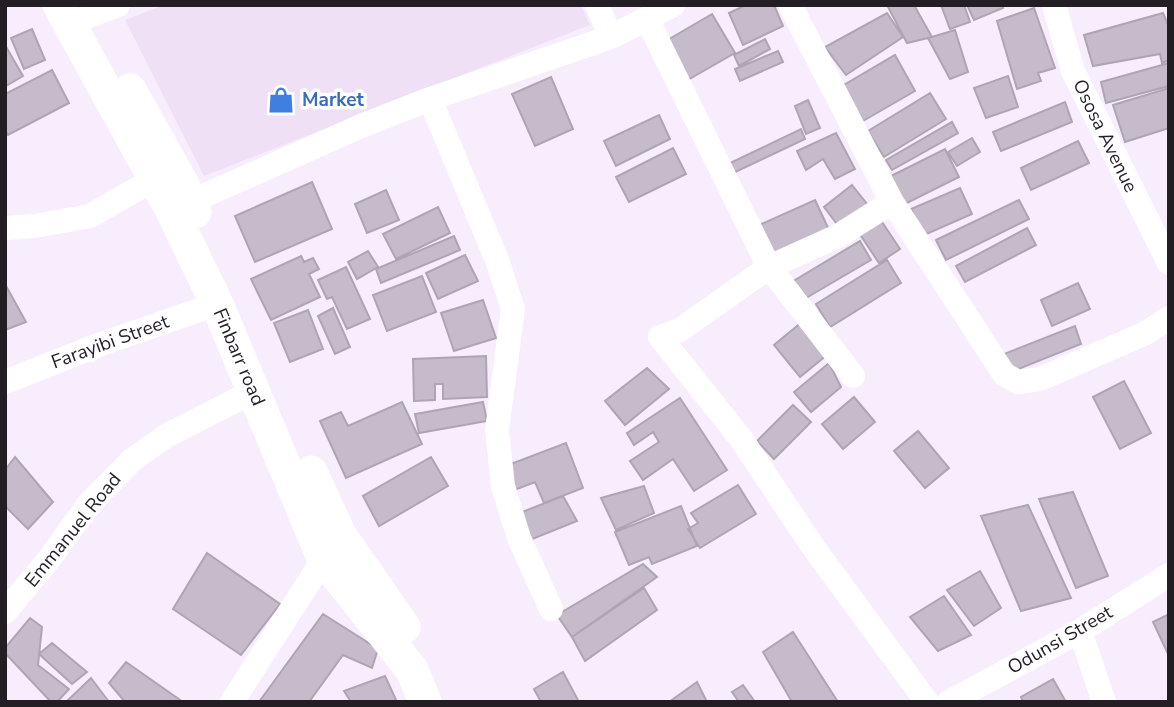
<svg xmlns="http://www.w3.org/2000/svg" width="1174" height="707" font-family="'Nunito Sans',sans-serif">
<style>
.built{fill:#efe0f6}
.building{fill:#c6bbcb;stroke:#aea4b3;stroke-width:2}
.lines{fill:none;stroke-linecap:round;stroke-linejoin:round}
.street{stroke:#fff;stroke-width:24}
.secondary{stroke:#fff;stroke-width:33}
.labels{text-anchor:middle;dominant-baseline:central;stroke-width:7;stroke-linejoin:round;paint-order:stroke}
.shop-label{font-size:19px;font-weight:bold;fill:#366cbe;stroke:#fff;text-anchor:start}
.street-label{font-size:19px;fill:#221e24;stroke:#fff}
</style>
<rect width="100%" height="100%" fill="#f8edfd"/>
<path class="built" d="M164,5H581L590,25L204,176L125,20Z"/>
<path class="building" d="M746,5H774L783,26L743,45L729,13Z
M887,5H914L932,37L907,43Z
M941,5H964L970,22L950,29Z
M967,5H1002L1003,8L974,20Z
M1034,8L1055,68L1038,73L1041,81L1017,89L997,21Z
M887,13L903,37L846,75L825,47Z
M1163,13L1169,27V60L1162,63L1160,54L1093,66L1084,35Z
M712,14L735,53L686,81L664,42Z
M32,29L45,60L24,69L11,38Z
M955,30L968,72L950,79L928,38Z
M765,39L770,49L739,66L734,55Z
M5,45L23,76L6,86L5,85Z
M778,51L783,62L740,81L735,69Z
M895,55L915,91L863,121L842,86Z
M1169,63V86L1106,103L1101,82Z
M52,70L69,103L8,135L5,130V94Z
M1008,76L1018,107L986,118L974,88Z
M551,77L573,129L535,146L512,94Z
M1169,88V128L1125,142L1113,105Z
M930,93L946,119L884,157L868,131Z
M808,100L820,128L806,134L795,106Z
M1065,102L1072,122L1001,151L993,132Z
M659,115L670,139L616,166L604,141Z
M952,122L958,133L892,170L886,160Z
M801,129L805,139L729,175L724,166Z
M836,133L855,169L835,179L823,159L806,170L797,151Z
M972,138L980,152L957,166L948,152Z
M1078,141L1089,163L1031,190L1021,168Z
M673,148L686,174L629,202L616,177Z
M945,149L959,177L905,204L891,176Z
M312,182L332,229L255,262L235,216Z
M852,185L868,205L840,228L824,207Z
M960,188L972,214L922,236L911,209Z
M386,190L399,220L367,233L355,204Z
M815,200L831,234L773,261L757,226Z
M1019,200L1029,219L946,260L936,240Z
M438,207L450,233L396,259L383,234Z
M880,219L900,249L879,263L859,233Z
M1027,228L1036,245L965,282L956,266Z
M454,236L460,250L381,283L376,269Z
M860,241L871,260L801,301L790,283Z
M368,251L378,267L357,279L348,262Z
M465,255L478,281L438,299L426,273Z
M301,256L304,262L313,258L319,269L309,274L320,297L271,320L251,279Z
M887,260L901,283L830,327L816,304Z
M346,267L370,319L347,329L332,297L327,299L318,280Z
M422,276L436,312L387,331L373,295Z
M1078,283L1090,309L1052,326L1041,300Z
M5,284L26,322L5,330Z
M483,300L496,338L454,351L441,313Z
M333,308L350,347L335,354L318,316Z
M308,310L323,349L290,362L274,323Z
M802,322L828,354L800,377L774,345Z
M1075,326L1081,344L1011,372L1004,354Z
M486,356L487,397L443,399V384H435V400L414,401L413,359Z
M829,363L841,387L811,412L794,392Z
M647,368L669,389L625,425L605,401Z
M1124,381L1151,433L1120,449L1093,397Z
M854,397L875,422L843,449L822,424Z
M680,398L727,470L694,491L673,459L643,480L630,461L659,442L653,432L634,445L627,433Z
M402,402L422,444L346,478L320,421L341,412L348,426Z
M483,402L487,421L419,433L415,414Z
M793,405L811,422L774,459L757,441Z
M918,431L949,468L925,488L894,451Z
M566,443L583,488L544,503L535,482L512,491L503,467Z
M15,457L53,502L28,529L5,506V470Z
M431,457L448,486L379,526L363,496Z
M738,485L756,514L700,548L688,529L698,523L691,513Z
M644,486L654,513L616,530L601,498Z
M1073,492L1108,576L1076,588L1039,499Z
M563,496L577,521L525,542L517,514Z
M1028,505L1071,598L1021,611L981,516Z
M681,506L697,546L652,564L649,557L629,565L615,532Z
M207,553L280,604L241,655L173,609Z
M643,564L657,577L572,637L557,615Z
M980,571L1001,608L974,626L947,590Z
M644,588L657,610L585,661L572,637Z
M944,596L971,635L938,651L910,617Z
M323,614L378,649L372,668L343,655L309,702H259Z
M1169,614V656L1153,622Z
M30,618L42,627L38,665L69,689L57,702H51L5,653V648Z
M793,632L838,702H792L763,652Z
M52,643L87,672L72,684L39,654Z
M126,662L183,702H125L109,683Z
M563,672L579,702H541L534,689Z
M385,676L397,702H351L344,691Z
M91,678L109,702H66Z
M1053,679L1066,702H1023L1021,697Z
M697,682L707,702H669Z
M743,685L755,702H739L732,692Z"/>
<g class="lines">
<path class="street" d="M597,5L611,37
M790,5L892,202L1004,374L1018,382L1040,379L1146,333L1169,318
M1054,5L1073,71L1169,263
M89,16L118,5
M647,19L769,267L853,376
M430,99L497,260L513,309L497,430L503,486L519,538L551,609
M190,202L361,126L430,99L611,37L673,5
M892,202L838,236L769,267L680,330L660,337L742,440L811,544L927,702
M5,228L35,226L90,216L153,180
M5,382L101,344L217,304
M5,612L50,558L88,505L132,460L166,436L254,391
M1080,631L1104,702
M232,702L332,546
M949,702L1080,631L1169,575"/>
<path class="secondary" d="M59,5L170,207L217,304L323,558L412,670L425,702
M130,90L182,183L195,212
M311,472L340,535L404,627"/>
</g>
<defs>
<g id="shop-bare" transform="scale(2.1)"><path d="M-5-2.5h2.3a2.7 3.5 0 0 1 5.4 0H5L5.5 6h-11ZM-1.5-2.5h3a1.5 2.3 0 0 0-3 0Z" fill="#3f7fe0" stroke="#fff" stroke-width="2.5" paint-order="stroke"/></g>
</defs>
<g fill-rule="evenodd">
<use href="#shop-bare" x="281" y="100"/>
</g>
<g class="labels">
<g class="shop-label">
<text x="302" y="100">Market</text>
</g>
<g class="street-label">
<text transform="translate(1105 136) rotate(64)">Ososa Avenue</text>
<text transform="translate(110 342) rotate(-20)">Farayibi Street</text>
<text transform="translate(239 357) rotate(67)">Finbarr road</text>
<text transform="translate(73 530) rotate(-51)">Emmanuel Road</text>
<text transform="translate(1060 640) rotate(-30)">Odunsi Street</text>
</g>
</g>
<rect width="1174" height="707" fill="none" stroke="#221e24" stroke-width="14"/>
</svg>
